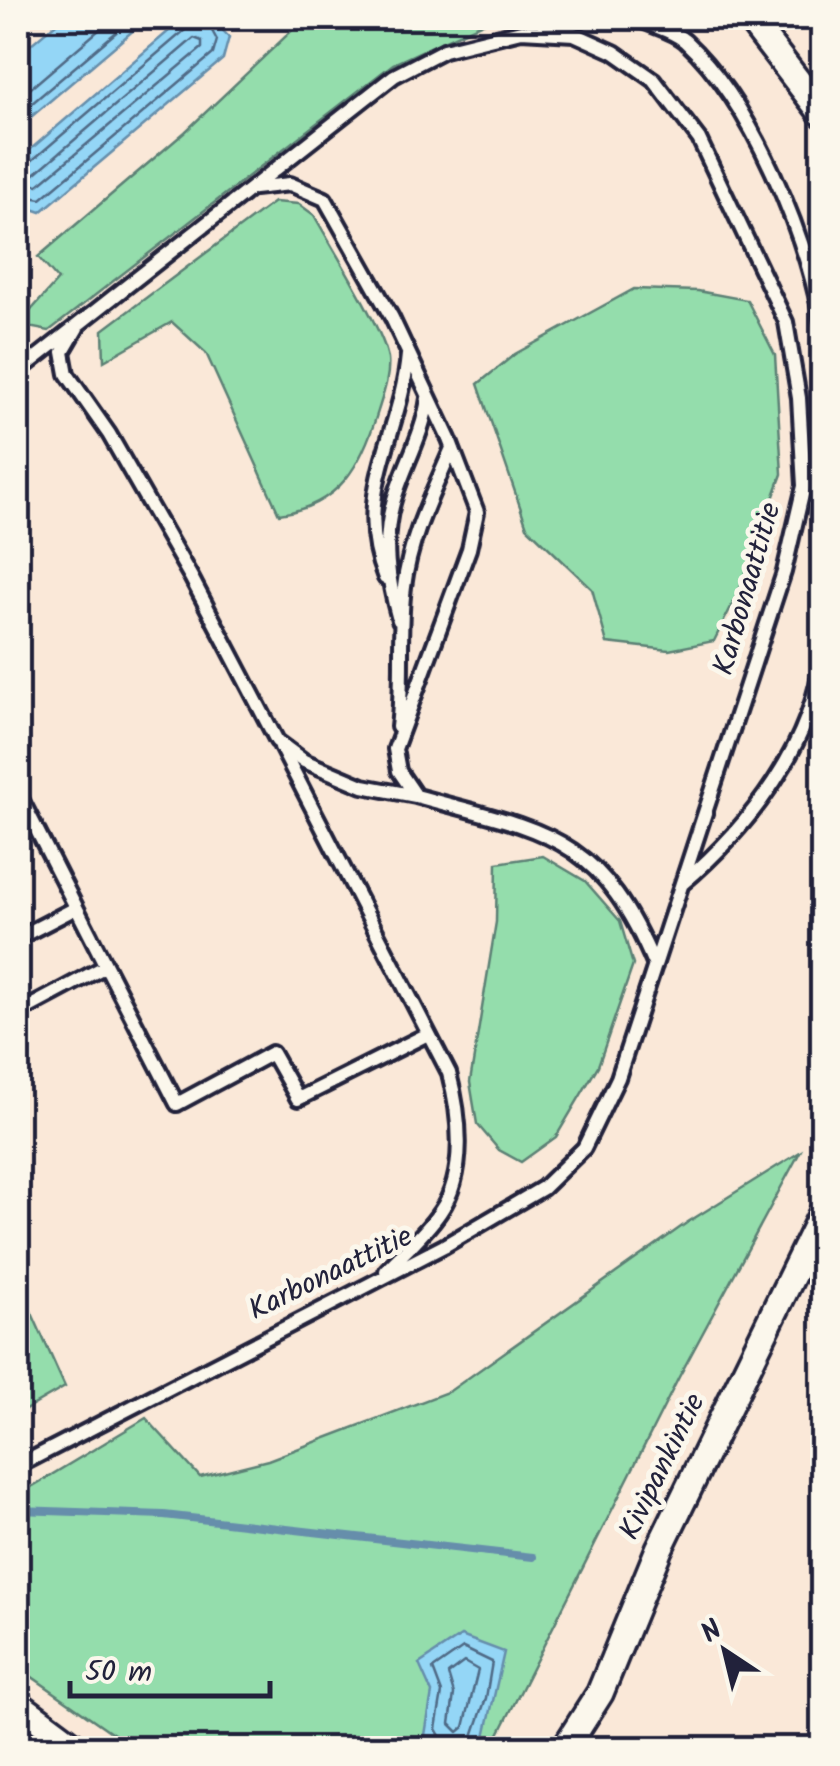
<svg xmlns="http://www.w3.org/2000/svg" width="840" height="1766" font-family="Kalam,sans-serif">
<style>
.green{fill:#94ddac;stroke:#5b8074;stroke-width:2.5}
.water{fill:#94d6f6;stroke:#668eab;stroke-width:2.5}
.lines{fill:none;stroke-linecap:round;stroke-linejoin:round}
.shore{stroke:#506a86;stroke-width:2.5}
.stream{stroke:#668eab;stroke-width:8}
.lane-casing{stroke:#22223b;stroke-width:20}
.street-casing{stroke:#22223b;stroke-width:32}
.lane{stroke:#fbf7ec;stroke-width:12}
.street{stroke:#fbf7ec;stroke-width:25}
.labels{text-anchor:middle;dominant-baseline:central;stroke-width:10;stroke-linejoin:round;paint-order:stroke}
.street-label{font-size:30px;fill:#22223b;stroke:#fbf7ec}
</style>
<rect width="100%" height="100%" fill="#fae8d8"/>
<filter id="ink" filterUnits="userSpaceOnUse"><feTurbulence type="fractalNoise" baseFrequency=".01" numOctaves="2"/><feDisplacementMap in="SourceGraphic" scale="20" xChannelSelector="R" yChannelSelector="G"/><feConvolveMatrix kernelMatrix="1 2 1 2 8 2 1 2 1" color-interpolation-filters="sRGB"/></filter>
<g filter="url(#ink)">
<path class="green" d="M305,18H518L489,20L393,64L49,331L18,325L58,280L38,257L185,132Z
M274,202L299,204L314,215C330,244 385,332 388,359C390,376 383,395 378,411C362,464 340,506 279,514L206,353L172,322L104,361L103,330Z
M634,289L698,291L747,300L775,355L782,474L739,591L714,641L669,650L607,643L592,589L527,527L478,384L515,354Z
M543,856L585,881L620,921L633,965L598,1066L556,1137L521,1162L499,1150L477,1124L470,1082L496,922L497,863Z
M800,1152L679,1377L492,1748H134L18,1667V1495L146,1418L200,1477L268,1460L450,1391L688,1222Z
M18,1282L65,1387L18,1414Z"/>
<path class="water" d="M62,18H148L18,128V55Z
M184,18H211L229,37L223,59L41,212L18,204V160Z
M461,1636L504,1652L484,1741L475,1748H442L425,1735L432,1693L419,1664Z"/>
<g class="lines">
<path class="shore" d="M194,38L202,41V48L38,185L31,184V177Z
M18,99L113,18
M18,115L133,18
M18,167L28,164L185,30L189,18
M18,195L41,199L213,54L217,40L205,18
M464,1662L478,1670L464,1727L458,1732L450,1724L454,1694L448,1674Z
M447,1748L436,1729L442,1693L433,1669L463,1648L492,1662L486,1698L469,1748"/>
<path class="stream" d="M18,1510L164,1515L533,1557"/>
<g class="lane-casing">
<path id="lane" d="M637,18C651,26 673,30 685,41C753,104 805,233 822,323
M254,188L290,184L325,199L392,318L449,439L477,512L469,549L395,749L399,771L416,796C544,831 599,833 655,966
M77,328L63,352L67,374L109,434L191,577L277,741L304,761L363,786L416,796
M18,372L394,76L444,50L521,31L574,34L614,52L654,80L699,139L786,322L799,398L804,486L784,572L618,1078L584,1148L543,1188L444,1246L18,1466
M385,578C351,495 401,435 408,355
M399,620C388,581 382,543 393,503C403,467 423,436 428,398
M398,727C404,680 398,633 404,587C410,537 433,493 452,448
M281,747L449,1073C460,1115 467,1174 440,1212C425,1234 404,1252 386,1271
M18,793L106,966
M682,884C750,826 813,745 822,654
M18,938L76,908
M18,1013L106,966L177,1104L272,1053L298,1099L428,1034"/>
</g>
<g class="street-casing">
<path id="street" d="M749,18L822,113
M18,1704L77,1748
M565,1748L600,1693L659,1549L822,1214"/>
</g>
<use href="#lane" class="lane"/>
<use href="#street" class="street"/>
</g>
</g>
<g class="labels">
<g class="street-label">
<text transform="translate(748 589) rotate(-74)">Karbonaattitie</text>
<text transform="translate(331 1274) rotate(-26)">Karbonaattitie</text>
<text transform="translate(663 1467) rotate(-64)">Kivipankintie</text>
</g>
</g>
<rect width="840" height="1766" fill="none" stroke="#fbf7ec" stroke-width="60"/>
<rect x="30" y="30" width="780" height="1706" fill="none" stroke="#22223b" stroke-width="4" filter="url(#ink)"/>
<g transform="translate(725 1651) rotate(325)" stroke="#fbf7ec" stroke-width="8" paint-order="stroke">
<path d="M0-8L18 38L0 25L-18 38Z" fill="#22223b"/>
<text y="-15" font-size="28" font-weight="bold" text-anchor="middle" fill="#22223b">N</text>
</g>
<path d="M70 1681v15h200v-15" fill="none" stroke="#22223b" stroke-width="5"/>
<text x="85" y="1681" font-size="30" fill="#22223b" stroke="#fbf7ec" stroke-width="8" paint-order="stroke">50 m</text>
</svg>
